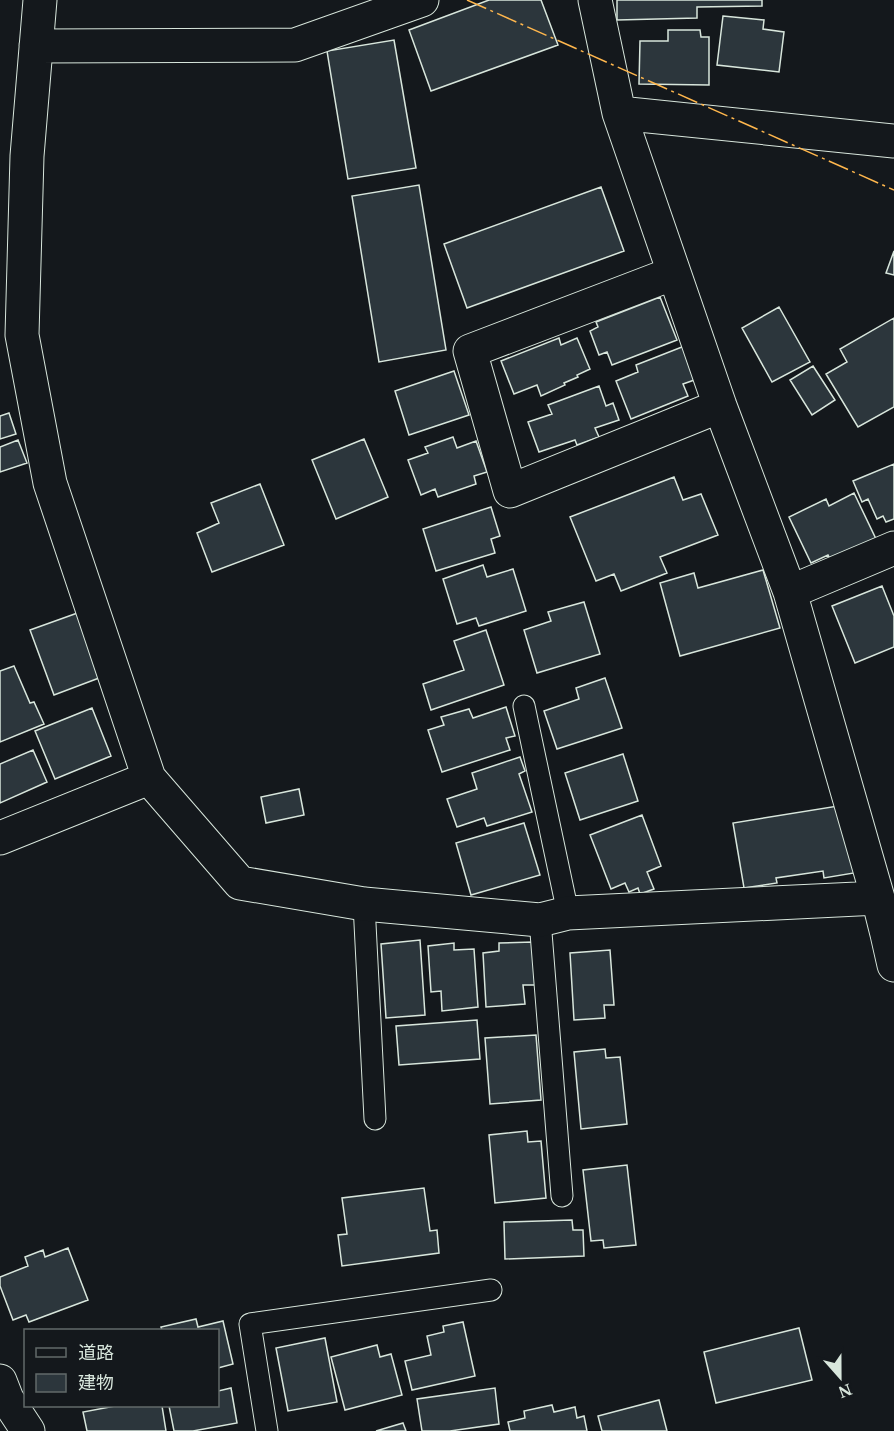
<svg xmlns="http://www.w3.org/2000/svg" width="894" height="1431" font-family="'Noto Serif','Noto Sans JP',serif">
<style>
.building{fill:#2c363c;stroke:#d8e6dc;stroke-width:1.5}
.lines{fill:none;stroke-linecap:round;stroke-linejoin:round}
.service-casing{stroke:#d8e6dc;stroke-width:23}
.minor-casing{stroke:#d8e6dc;stroke-width:35}
.service{stroke:#14181c;stroke-width:21}
.minor{stroke:#14181c;stroke-width:33}
.power{stroke:#ffb74d;stroke-width:1.5;stroke-dasharray:21 4.5 3 4.5;stroke-linecap:butt}
</style>
<rect width="100%" height="100%" fill="#14181c"/>
<path class="building" d="M489,0H541L558,45L431,91L409,30Z
M617,0H762V6L697,7V18L617,20Z
M723,16L764,20L763,29L784,32L779,72L717,65Z
M668,30H700L701,37H709V85L639,84L640,41H668Z
M394,40L416,168L348,179L327,51Z
M419,185L446,350L379,362L352,196Z
M601,187L624,251L467,308L444,244Z
M894,251V275L886,273Z
M660,297L677,340L612,365L607,352L599,355L590,331L598,327L596,322Z
M779,307L810,362L772,382L742,328Z
M894,318V407L858,427L826,374L847,362L840,349Z
M559,338L561,345L577,338L590,369L577,375L578,377L564,383L565,385L541,396L537,385L514,394L501,361Z
M687,345L700,378L683,384L688,396L631,419L616,381L638,372L636,365Z
M813,366L835,400L812,415L790,380Z
M454,371L469,415L409,435L395,391Z
M599,386L606,406L613,403L619,420L595,428L599,437L577,445L575,440L539,452L528,422L552,414L548,405Z
M9,413L16,434L0,439V416Z
M453,437L457,448L476,441L487,472L474,476L476,484L438,497L435,489L421,495L408,460L428,453L425,447Z
M364,439L388,497L336,519L312,460Z
M18,440L27,463L0,472V447Z
M894,464V519L886,522L883,516L877,519L868,499L862,502L853,481Z
M674,477L683,500L701,494L718,535L660,557L667,573L621,591L614,574L596,581L570,517Z
M260,484L284,545L212,572L197,533L219,523L211,503Z
M854,493L876,539L831,561L828,555L811,563L789,517L826,499L829,506Z
M491,507L500,536L491,539L495,553L436,571L423,529Z
M483,565L487,577L513,569L526,611L479,626L476,618L457,624L443,579Z
M763,570L780,628L680,656L660,583L694,573L698,588Z
M882,586L894,616V647L855,663L832,606Z
M584,602L600,654L537,673L524,630L551,621L548,612Z
M83,611L107,675L54,695L30,630Z
M486,630L504,685L431,710L423,684L464,670L454,641Z
M14,666L30,703L34,702L44,724L0,742V671Z
M605,678L622,728L557,749L544,711L579,699L576,688Z
M506,707L515,736L506,738L510,750L442,772L428,730L444,725L441,717L469,709L473,718Z
M92,708L111,756L55,779L35,731Z
M33,750L47,782L0,803V764Z
M623,754L638,801L580,820L565,773Z
M520,757L525,771L519,774L532,812L487,826L484,818L457,827L447,799L477,789L472,773Z
M299,789L304,815L266,823L261,797Z
M844,805L854,873L824,878L823,871L776,878L777,883L744,888L733,823Z
M642,815L661,866L647,872L654,889L640,894L638,888L629,892L625,883L611,889L590,835Z
M524,823L540,875L471,895L456,843Z
M420,940L425,1015L386,1018L381,944Z
M533,942L535,985H523L525,1004L486,1007L483,953L499,951V943Z
M454,943V950L474,949L478,1007L442,1011L441,991L431,992L428,946Z
M610,950L614,1005H604L605,1018L574,1020L570,953Z
M477,1020L480,1059L399,1065L396,1026Z
M536,1035L541,1100L490,1104L485,1038Z
M605,1049L606,1058L620,1057L627,1124L581,1129L574,1052Z
M527,1131L528,1142L541,1141L546,1198L495,1203L489,1135Z
M627,1165L636,1245L604,1248L603,1240L591,1241L583,1170Z
M424,1188L430,1231L437,1230L439,1253L342,1266L338,1235L347,1234L342,1198Z
M572,1220L573,1230H583L584,1256L505,1259L504,1222Z
M68,1248L88,1300L29,1322L26,1315L13,1320L0,1286V1277L28,1266L25,1257L43,1250L45,1257Z
M196,1319L198,1327L223,1321L233,1364L218,1368V1330H162L161,1327Z
M463,1322L475,1376L412,1390L405,1361L431,1355L427,1336L444,1332L443,1326Z
M799,1328L812,1380L716,1403L704,1352Z
M325,1338L337,1402L288,1411L276,1348Z
M377,1345L380,1357L391,1354L402,1395L345,1410L331,1357Z
M231,1388L237,1423L193,1431H174L169,1406H218V1391Z
M495,1388L499,1424L450,1431H422L417,1399Z
M659,1400L667,1431H602L598,1416Z
M552,1405L554,1412L575,1407L577,1418L584,1416L587,1431H510L508,1422L525,1418L524,1411Z
M115,1406H162L166,1431H87L83,1412Z
M403,1423L406,1431H376Z"/>
<g class="lines">
<g class="service-casing">
<path id="service" d="M524,706L568,913
M364,904L375,1119
M540,920L562,1196
M267,1431L250,1324L491,1290"/>
</g>
<g class="minor-casing">
<path id="minor" d="M40,0L27,156L22,335L50,483L149,778
M595,0L619,113L720,406L790,592L878,898
M36,46L295,45L422,0
M619,113L894,141
M674,273L470,351L510,491L720,406
M790,592L894,548
M0,838L149,778L240,883L364,904L540,920L568,913L878,898L887,934L894,932
M887,934L894,965
M0,1381L7,1399L28,1431"/>
</g>
<use href="#service" class="service"/>
<use href="#minor" class="minor"/>
<path class="power" d="M467,0L894,190"/>
</g>
<rect x="24" y="1329" width="195" height="78" fill="#14181c" stroke="#626a69" stroke-width="1.5"/>
<rect x="36" y="1348" width="30" height="9" fill="#14181c" stroke="#626a69" stroke-width="1.5"/>
<text x="78" y="1359" font-size="18" fill="#d8e6dc">道路</text>
<rect x="36" y="1374" width="30" height="18" fill="#2c363c" stroke="#626a69" stroke-width="1.5"/>
<text x="78" y="1389" font-size="18" fill="#d8e6dc">建物</text>
<g transform="translate(840 1377) rotate(159)" stroke="#14181c" stroke-width="4.5" paint-order="stroke">
<path d="M0-4.5L10 22L0 15L-10 22Z" fill="#d8e6dc"/>
<text y="-9" font-size="16" font-weight="bold" text-anchor="middle" fill="#d8e6dc">N</text>
</g>
</svg>
